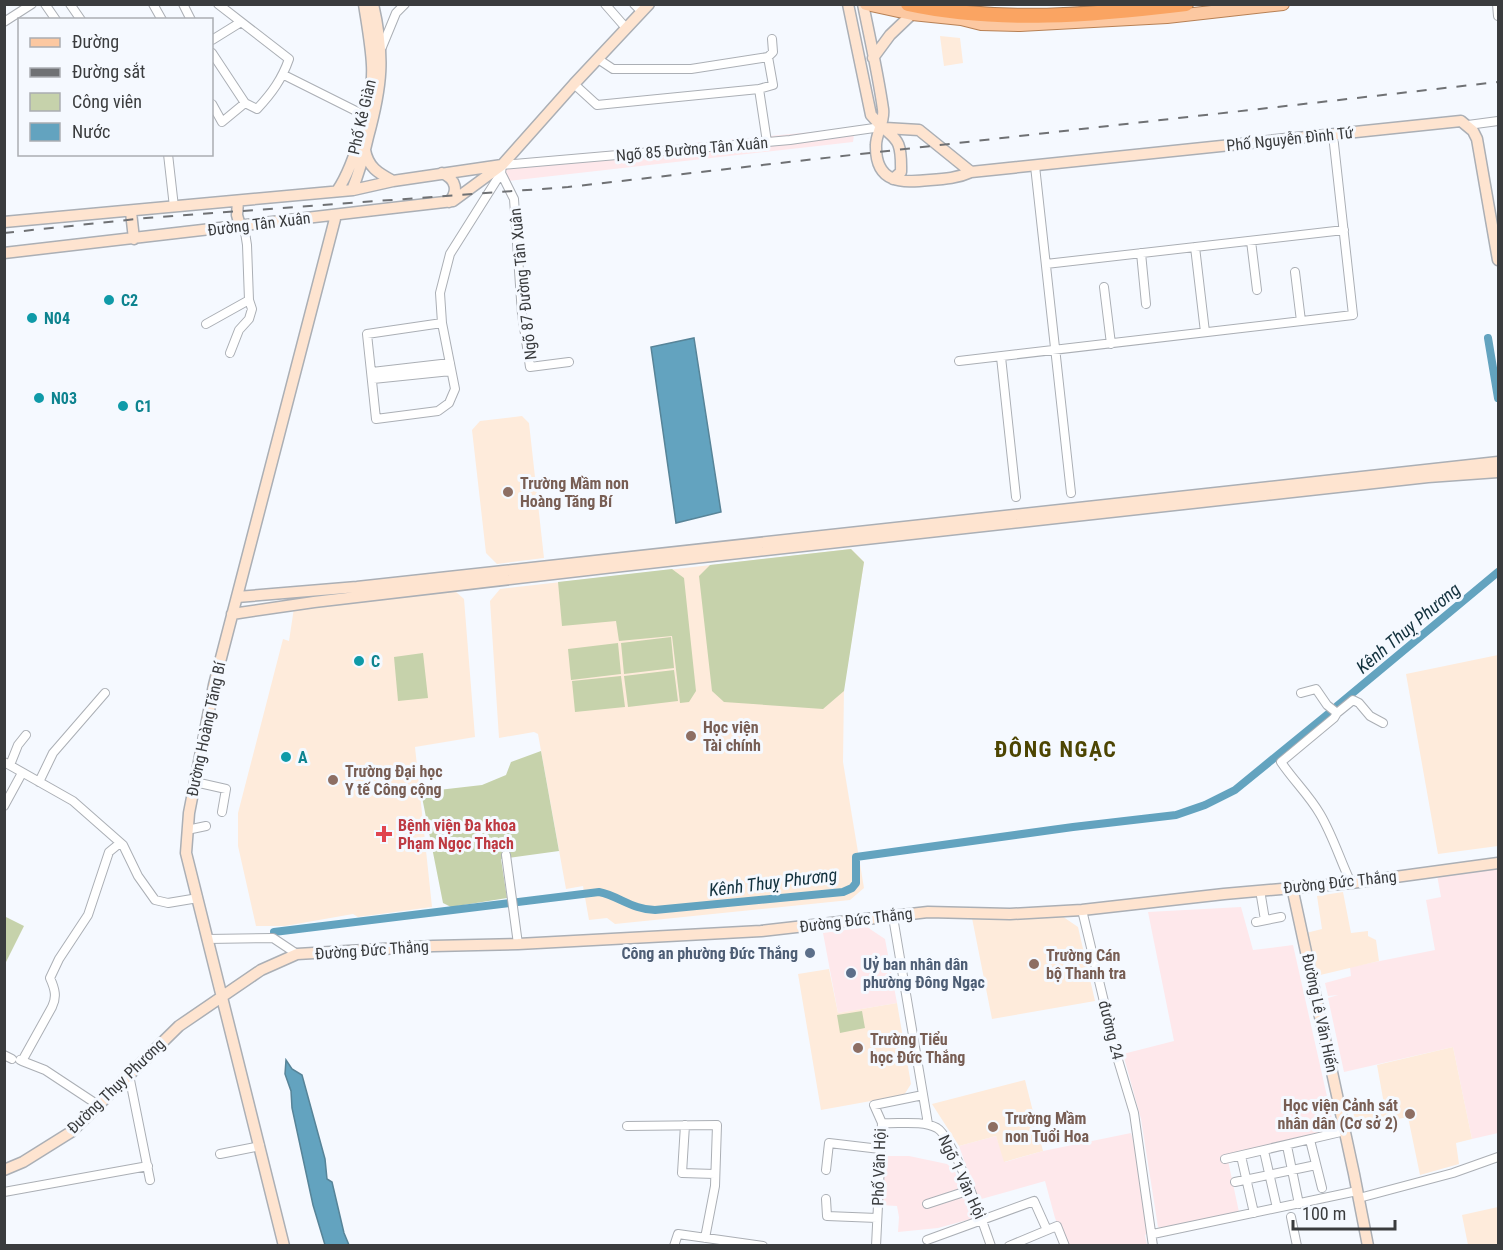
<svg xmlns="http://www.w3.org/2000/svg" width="1503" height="1250" font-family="'Roboto Condensed',sans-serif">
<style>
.commercial{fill:#fee8eb}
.education{fill:#feebdb}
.green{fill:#c6d2ab}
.water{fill:#63a3bf;stroke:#578498;stroke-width:1.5}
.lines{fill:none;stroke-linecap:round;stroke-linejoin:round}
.canal{stroke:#63a3bf;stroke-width:8}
.street-casing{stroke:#abafb5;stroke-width:10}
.secondary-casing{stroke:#abafb5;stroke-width:13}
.primary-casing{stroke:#b78055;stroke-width:14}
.highway-casing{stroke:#b78055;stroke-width:16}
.street{stroke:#fff;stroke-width:8}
.secondary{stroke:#fee4d0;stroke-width:10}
.primary{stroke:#fcc8a1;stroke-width:12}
.highway{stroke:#faa462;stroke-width:14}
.rail{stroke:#6f7174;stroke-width:2;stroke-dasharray:10 10;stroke-linecap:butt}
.culture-dot{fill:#0f9aa8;stroke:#f5f9ff;stroke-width:2}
.education-dot{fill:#8d6e63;stroke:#f5f9ff;stroke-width:2}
.health-dot{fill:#e0444e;stroke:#f5f9ff;stroke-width:2}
.service-dot{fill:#5c6f8a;stroke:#f5f9ff;stroke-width:2}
.labels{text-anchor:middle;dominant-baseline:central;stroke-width:6;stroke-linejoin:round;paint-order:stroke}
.street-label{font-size:16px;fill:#3a3c3e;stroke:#f5f9ff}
.culture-label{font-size:16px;font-weight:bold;fill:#0d838f;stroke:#f5f9ff;text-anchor:start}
.education-label{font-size:16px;font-weight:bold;fill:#785e54;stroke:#f5f9ff;text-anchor:start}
.health-label{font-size:16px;font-weight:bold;fill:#be3a42;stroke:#f5f9ff;text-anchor:start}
.service-label{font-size:16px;font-weight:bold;fill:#4e5e75;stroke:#f5f9ff;text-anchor:end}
.water-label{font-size:18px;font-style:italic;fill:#12313d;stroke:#f5f9ff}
.district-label{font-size:22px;font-weight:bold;letter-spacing:1.5px;fill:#4d4502;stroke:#f5f9ff}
</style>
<rect width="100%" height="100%" fill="#f5f9ff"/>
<path class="commercial" d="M855,128L853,142L507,181L501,173L513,160Z
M1498,867V1133L1472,1139L1453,1047L1344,1072L1328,998L1338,995L1328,996L1325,983L1351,976L1350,967L1435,950L1426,900L1441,897L1437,875Z
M1241,907L1253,950L1293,945L1335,1132L1227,1156L1239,1212L1161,1228L1158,1227L1141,1119L1123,1054L1174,1041L1148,912Z
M867,927L885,939L897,1003L838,1013L823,933Z
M1131,1133L1148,1194L1153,1229L1145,1235L1147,1245H1067L1055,1218L1045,1181L978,1200L959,1146L996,1136L1005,1162L1043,1151Z
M883,1156H909L947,1164L955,1171L958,1182L963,1184L978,1217L938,1228L898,1232L899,1217L897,1206L880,1205Z"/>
<path class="education" d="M940,36L960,38L963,63L944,66Z
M522,416L529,423L544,558L497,564L486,553L472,430L480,421Z
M851,549L864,562L844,687L843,762L864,888L850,900L615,924L607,918L589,920L583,886L566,889L538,734L534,732L499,738L490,601L500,589Z
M455,591L464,599L475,737L415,747L432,907L358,917L353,914L285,926H256L238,846V813L283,639L289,641L294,608Z
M1498,655V846L1438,854L1406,674Z
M1343,892L1351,933L1368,931V936L1376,940L1379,961L1316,976L1306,933L1322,929L1317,896Z
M1059,914L1078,927L1095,1001L992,1019L972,918Z
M829,969L838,1013L897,1003L911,1084L904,1095L821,1110L798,974Z
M1453,1047L1472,1139L1456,1143L1459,1164L1420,1175L1408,1117L1356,1127L1353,1111L1384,1104L1377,1065Z
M1025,1080L1043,1151L1004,1162L996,1136L959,1146L932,1104Z
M1498,1207V1245H1468L1462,1215Z"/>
<path class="green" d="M851,549L864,562L844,691L823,709L724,702L712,691L699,576L710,565Z
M672,569L684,578L696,691L689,702L680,703L672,636L619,641L616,621L562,626L558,582Z
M671,637L674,668L624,674L621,643Z
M618,643L621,674L571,680L568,649Z
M423,653L428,698L398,701L394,657Z
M674,670L678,701L628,707L624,676Z
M621,676L625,707L575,712L572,681Z
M541,751L559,851L501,859L507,898L451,907L443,903L421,792L482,785L506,775L511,762Z
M4,916L24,926L5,964H4Z
M862,1011L865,1028L840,1033L837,1015Z"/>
<path class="water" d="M694,338L721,512L676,523L651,347Z
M286,1060L292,1069L302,1075L325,1159L327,1179L332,1182L344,1233L349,1245H325L313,1205L292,1108L291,1091L285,1074Z"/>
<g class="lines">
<path class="canal" d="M1488,338L1498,398
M1337,706L1498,572
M274,932L599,892C619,896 633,910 655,910L843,892L852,888L856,883V857L1073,827L1176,815L1205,805L1235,790L1328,714"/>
<g class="street-casing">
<path id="street" d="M45,4L56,20
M70,4L81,20
M153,4L162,20
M183,4L191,20
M605,4L626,28
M634,4L642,12
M1497,4L1498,16
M4,22L32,4
M212,40L241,22
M382,47L396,13L405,4
M212,53L245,103L257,109C272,93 282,79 289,59L218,4
M598,59L613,69H691L768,57L773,52L772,39
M284,75L364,115
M574,84L597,105L759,89L773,85L768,57
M759,89L767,142
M212,104L222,122L245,103
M1468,125L1498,121
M168,154L174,207
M1035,166L1071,493
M1251,241L1257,290
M1195,247L1205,332
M1141,253L1146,304
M1046,264L1344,230
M1295,272L1301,321
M1104,287L1111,344
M442,323L367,334L376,419L438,411L449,403L455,389L442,323L440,293L450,254L501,173
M206,324L249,300
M230,353L239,330L249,319L252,309L249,300L247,245L244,226
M1001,357L1016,497
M959,361L1353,315L1333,135
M569,362L530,367L522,314L514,199L501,173L502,165L790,140L881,127
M372,372L450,363
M373,379L451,371
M1301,693L1316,689L1327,705L1337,713L1334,718L1281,762C1293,780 1309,795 1320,814C1333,836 1340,860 1351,883
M1337,713L1353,700L1359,703L1370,716L1383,723
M4,762L73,801L123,845L138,876L155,900L168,903L198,898
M10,765L18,745L26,735
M39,782L53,753L105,693
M195,782L226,789L222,812
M4,806L22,773
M187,830L206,826
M506,855L518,944
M1260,890L1265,920
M1082,910L1118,1060L1134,1113L1153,1246
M893,917L928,1124
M1256,922L1281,917
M207,939L273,938L297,954
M4,1055L12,1059
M20,1060L22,1061L52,1007C57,997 55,989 50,978L59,959L88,915L109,852L120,843
M22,1061L45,1070L98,1105
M129,1075L150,1180
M882,1123C899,1124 922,1120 937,1128C953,1137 984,1225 991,1246
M685,1125L682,1173L715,1174
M627,1126L717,1125L715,1186L705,1238
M1310,1140L1322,1188
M1287,1146L1299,1204
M1264,1151L1277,1208
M220,1154L260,1146
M1241,1156L1254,1213
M1225,1159L1345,1131
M826,1170L829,1143L880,1149
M1235,1182L1316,1165
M4,1192L148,1166
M1359,1198L1453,1173L1498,1157
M826,1199L827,1216L877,1218
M927,1204L970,1190
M1291,1217L1297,1246
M1153,1234L1357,1191
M927,1240L1034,1201L1047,1230
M674,1246L678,1234L763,1246
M876,1246L882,1123L874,1105L923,1095
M1009,1246L1057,1226L1065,1246"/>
</g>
<g class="secondary-casing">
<path id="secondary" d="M848,4L871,115C893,142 902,131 901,172L893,179
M863,4C870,39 878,74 883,109C885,122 876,133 876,145C875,184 902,183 930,180C945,179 958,178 971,172L1461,121L1473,131L1477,139L1498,260
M873,58L890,35L912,14
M885,128L919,130L971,172
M365,150C368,167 378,173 393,181
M442,173C456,179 459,191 449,202
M352,190C359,173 364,155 368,137C382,86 385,56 373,4
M337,191C355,165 374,97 372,65C371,45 367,24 364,4
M238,201L237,215L240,226
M131,212L134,239
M4,222L353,190L393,181L502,165
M4,253L453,201L502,165L574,84L649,4
M237,597L357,587L1498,462
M232,614L314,602L622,566L1428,477L1498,472
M1292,887L1354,1174L1368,1246
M4,1170L23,1162L71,1132L179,1026L261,970L297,954L433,946L518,944L761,931L928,912L1010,914L1082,910L1224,894L1351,883L1498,863
M284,1246L186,853L189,813L214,685L336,215"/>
</g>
<g class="primary-casing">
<path id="primary" d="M866,4L912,14L961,19L981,24L1020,25L1167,17L1283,4"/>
</g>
<g class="highway-casing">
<path id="highway" d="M908,4C999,24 1095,15 1186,4"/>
</g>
<use href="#street" class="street"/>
<use href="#secondary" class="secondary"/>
<use href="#primary" class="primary"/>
<use href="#highway" class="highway"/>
<path class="rail" d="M4,233L146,218L568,187L1498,82"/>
</g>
<g class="culture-dot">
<circle cx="109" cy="300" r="6"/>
<circle cx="32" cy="318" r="6"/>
<circle cx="39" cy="398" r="6"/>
<circle cx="123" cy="406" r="6"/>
<circle cx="359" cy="661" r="6"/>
<circle cx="286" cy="757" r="6"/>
</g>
<g class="education-dot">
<circle cx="508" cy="492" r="6"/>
<circle cx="691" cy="736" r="6"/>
<circle cx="333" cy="780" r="6"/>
<circle cx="1034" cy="964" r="6"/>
<circle cx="858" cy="1048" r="6"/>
<circle cx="1410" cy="1114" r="6"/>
<circle cx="993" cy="1127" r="6"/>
</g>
<path class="health-dot" d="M381 825h6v6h6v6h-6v6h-6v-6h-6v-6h6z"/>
<g class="service-dot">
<circle cx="810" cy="953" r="6"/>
<circle cx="851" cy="973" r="6"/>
</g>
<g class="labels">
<g class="street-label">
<text transform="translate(362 117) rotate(-77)">Phố Kẻ Giàn</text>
<text transform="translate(1290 139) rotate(-6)">Phố Nguyễn Đình Tứ</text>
<text transform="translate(692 149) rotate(-5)">Ngõ 85 Đường Tân Xuân</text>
<text transform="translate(259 224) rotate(-7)">Đường Tân Xuân</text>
<text transform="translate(523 284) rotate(-96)">Ngõ 87 Đường Tân Xuân</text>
<text transform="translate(206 729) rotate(-78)">Đường Hoàng Tăng Bí</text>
<text transform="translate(1340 882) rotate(-6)">Đường Đức Thắng</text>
<text transform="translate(856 920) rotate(-7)">Đường Đức Thắng</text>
<text transform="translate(372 950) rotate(-4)">Đường Đức Thắng</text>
<text transform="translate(1320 1013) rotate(78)">Đường Lê Văn Hiến</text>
<text transform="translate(1111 1030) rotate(76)">đường 24</text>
<text transform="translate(116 1086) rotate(-44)">Đường Thụy Phương</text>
<text transform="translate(879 1167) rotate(-88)">Phố Văn Hội</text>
<text transform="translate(962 1177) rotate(65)">Ngõ 1 Văn Hội</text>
</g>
<g class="culture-label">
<text x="121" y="300">C2</text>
<text x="44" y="318">N04</text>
<text x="51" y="398">N03</text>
<text x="135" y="406">C1</text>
<text x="371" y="661">C</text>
<text x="298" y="757">A</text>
</g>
<g class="education-label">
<text x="520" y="483">Trường Mầm non<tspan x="520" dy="18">Hoàng Tăng Bí</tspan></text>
<text x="703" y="727">Học viện<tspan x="703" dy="18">Tài chính</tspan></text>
<text x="345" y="771">Trường Đại học<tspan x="345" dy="18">Y tế Công cộng</tspan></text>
<text x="1046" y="955">Trường Cán<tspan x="1046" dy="18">bộ Thanh tra</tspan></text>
<text x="870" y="1039">Trường Tiểu<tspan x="870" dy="18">học Đức Thắng</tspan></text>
<text x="1398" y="1105" text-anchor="end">Học viện Cảnh sát<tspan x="1398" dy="18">nhân dân (Cơ sở 2)</tspan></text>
<text x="1005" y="1118">Trường Mầm<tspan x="1005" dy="18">non Tuổi Hoa</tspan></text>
</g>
<g class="health-label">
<text x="398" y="825">Bệnh viện Đa khoa<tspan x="398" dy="18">Phạm Ngọc Thạch</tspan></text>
</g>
<g class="service-label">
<text x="798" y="953">Công an phường Đức Thắng</text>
<text x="863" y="964" text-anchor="start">Uỷ ban nhân dân<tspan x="863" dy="18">phường Đông Ngạc</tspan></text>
</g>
<g class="water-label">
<text transform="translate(1408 628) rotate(-40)">Kênh Thuỵ Phương</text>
<text transform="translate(773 882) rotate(-7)">Kênh Thuỵ Phương</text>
</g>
<g class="district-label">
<text x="1056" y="749">ĐÔNG NGẠC</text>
</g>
</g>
<rect width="1503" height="1250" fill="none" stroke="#3a3c3e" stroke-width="12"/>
<rect x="18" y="18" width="195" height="138" fill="#f5f9ff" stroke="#aaadb2" stroke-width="1.5"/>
<rect x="30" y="38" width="30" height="9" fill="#fcc8a1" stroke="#aaadb2" stroke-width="1.5"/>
<text x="72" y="48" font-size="18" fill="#3a3c3e">Đường</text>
<rect x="30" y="68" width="30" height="9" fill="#6f7174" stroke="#aaadb2" stroke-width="1.5"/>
<text x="72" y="78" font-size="18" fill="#3a3c3e">Đường sắt</text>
<rect x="30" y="93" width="30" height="18" fill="#c6d2ab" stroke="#aaadb2" stroke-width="1.5"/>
<text x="72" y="108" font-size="18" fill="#3a3c3e">Công viên</text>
<rect x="30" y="123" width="30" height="18" fill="#63a3bf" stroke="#aaadb2" stroke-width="1.5"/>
<text x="72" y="138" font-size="18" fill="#3a3c3e">Nước</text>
<path d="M1293 1220v9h102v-9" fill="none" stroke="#3a3c3e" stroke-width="3"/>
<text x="1302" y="1220" font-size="18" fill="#3a3c3e" stroke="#f5f9ff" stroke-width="4.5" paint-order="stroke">100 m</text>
</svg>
